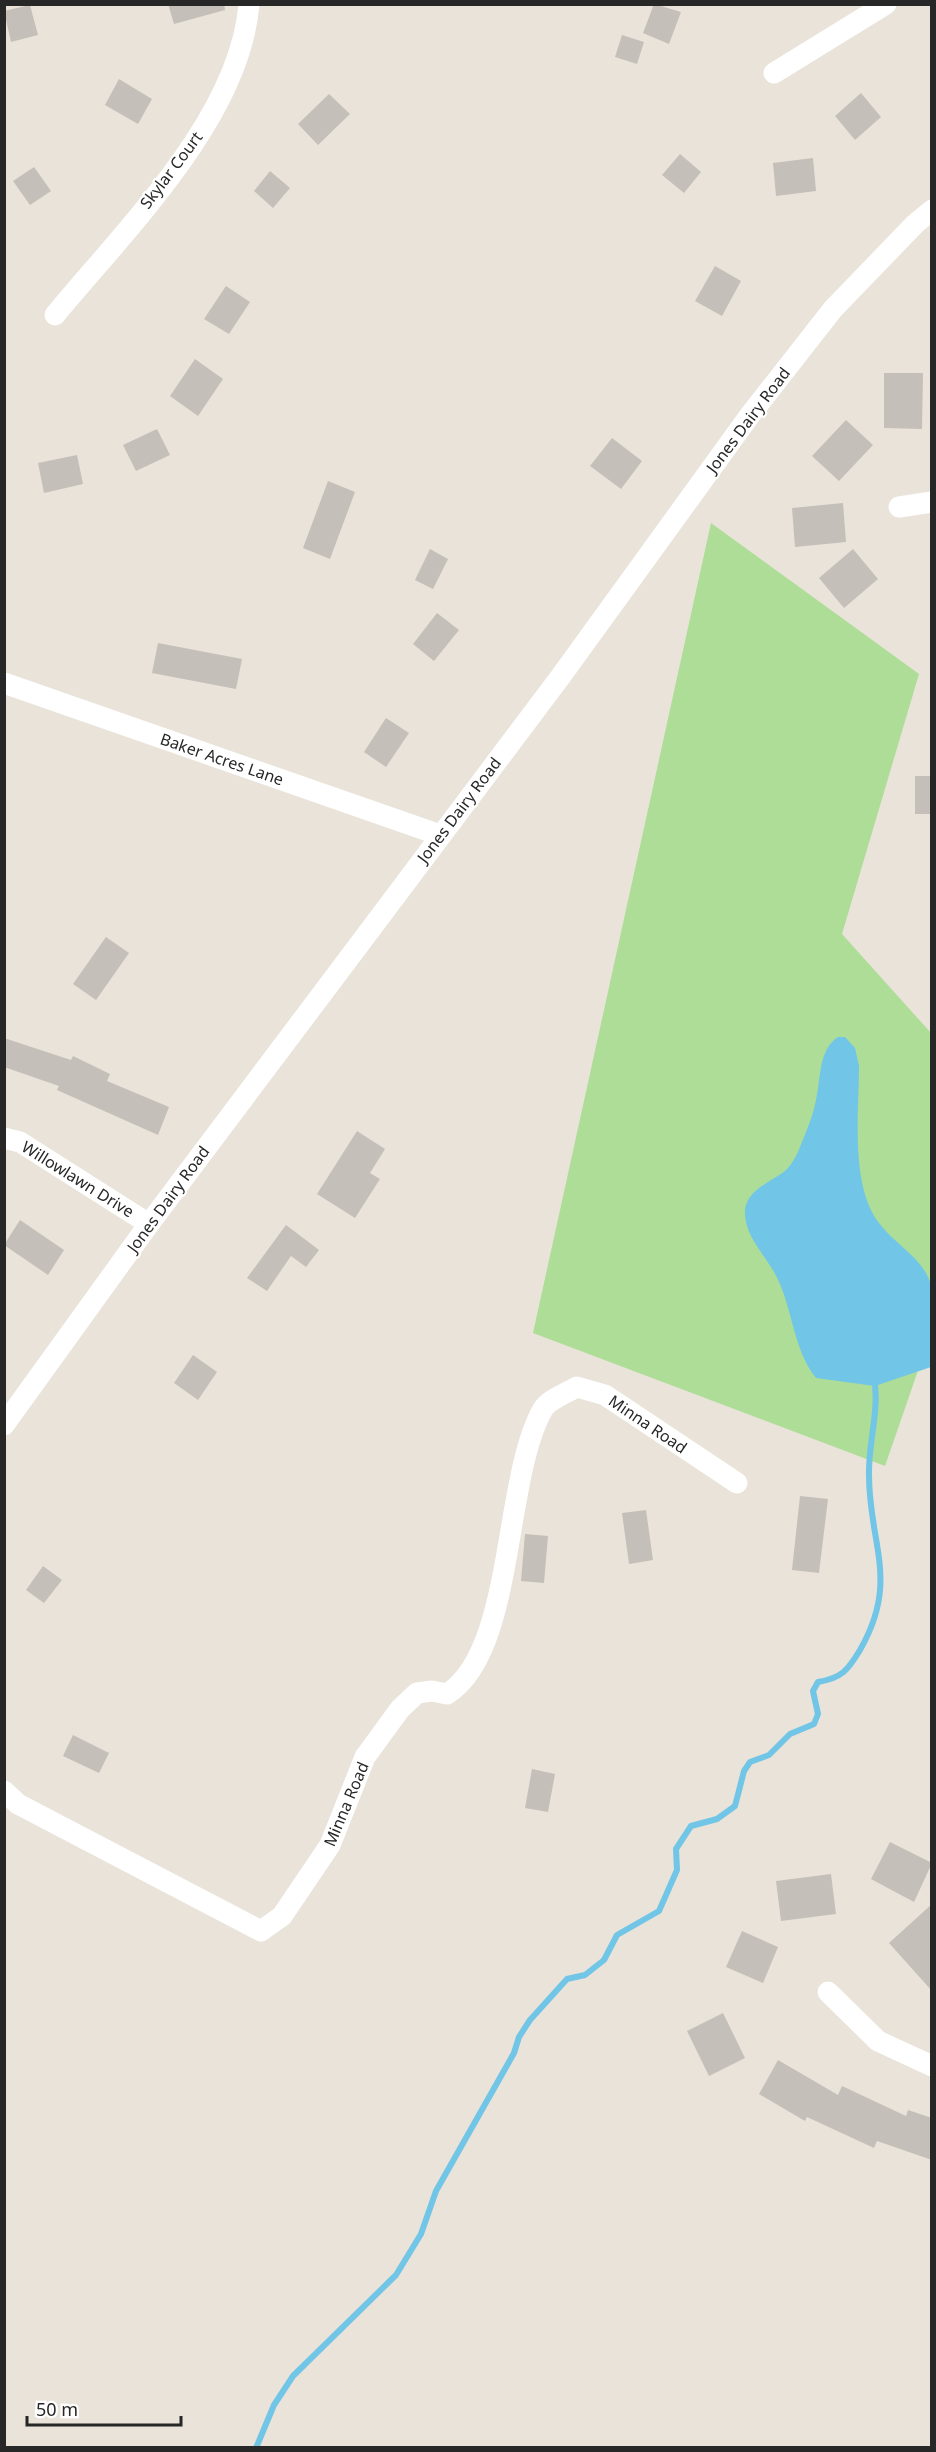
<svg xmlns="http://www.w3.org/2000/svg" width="936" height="2452" font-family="'Noto Sans',sans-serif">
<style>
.green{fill:#aedd98}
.water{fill:#71c5e6}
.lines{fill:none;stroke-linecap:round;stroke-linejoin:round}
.stream{stroke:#71c5e6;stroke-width:6}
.building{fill:#c4bfb9}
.minor{stroke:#fff;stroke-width:21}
.labels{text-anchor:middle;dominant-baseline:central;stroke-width:4.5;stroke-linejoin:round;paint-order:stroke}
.street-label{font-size:16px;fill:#272727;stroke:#fff}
</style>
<rect width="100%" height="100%" fill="#e9e3d9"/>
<path class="green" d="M711,523L919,674L842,934L931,1033V1333L885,1466L533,1333Z"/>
<path class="water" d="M838,1037H845L855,1048L859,1066C859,1113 850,1185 879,1223C896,1246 923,1257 931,1285V1367L875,1386L816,1378C792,1348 793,1305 774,1272C763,1253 744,1234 745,1211C746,1190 771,1182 785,1171C791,1166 797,1155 800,1147C806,1132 813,1116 816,1100C821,1079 818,1050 838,1037Z"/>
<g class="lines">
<path class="stream" d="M256,2448L274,2405L293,2376L396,2275L421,2234L436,2191L514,2053L519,2037L530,2020L567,1979L585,1975L604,1960L617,1935L659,1911L677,1870L676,1849L691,1826L717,1819L735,1806L744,1771L750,1762L769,1755L790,1734L814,1724L818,1714L813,1691L818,1682C842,1678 848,1670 860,1650C900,1580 869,1545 869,1475C868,1444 880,1409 874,1378"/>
</g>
<path class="building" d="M168,4H224L225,10L174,24Z
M654,4L681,12L669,44L643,33Z
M30,5L38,35L11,42L4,11Z
M622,35L644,42L637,64L615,57Z
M119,79L152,99L138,124L105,105Z
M861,93L881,117L855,140L835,116Z
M329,94L350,114L318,145L298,124Z
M680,154L701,172L684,193L662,175Z
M813,158L816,191L776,196L773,163Z
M34,167L51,191L30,205L13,181Z
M270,171L290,188L273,208L254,191Z
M715,266L741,281L722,316L695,301Z
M226,286L250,302L229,334L204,319Z
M195,359L223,379L198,416L170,396Z
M884,373H923L922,429L884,428Z
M846,420L873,445L839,481L812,456Z
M157,429L170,455L136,471L123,445Z
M612,438L642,461L621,489L590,466Z
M77,455L83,484L44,493L38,463Z
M328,481L355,492L330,559L303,548Z
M843,503L846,542L795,547L792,508Z
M430,549L448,559L433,589L415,580Z
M853,549L878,579L844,608L819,578Z
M437,613L459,630L434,661L413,644Z
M158,643L242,659L236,689L152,673Z
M386,718L409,733L386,767L364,752Z
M915,776H932V814H915Z
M106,937L129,953L96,1000L73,984Z
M4,1038L71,1060L73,1056L110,1074L107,1081L169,1107L158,1135L57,1090L59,1086L4,1067Z
M357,1131L385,1149L370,1173L380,1179L355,1218L317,1194Z
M20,1220L64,1250L48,1275L4,1245Z
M286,1225L319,1250L306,1267L291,1256L267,1291L247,1278Z
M193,1355L217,1372L198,1400L174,1383Z
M800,1496L828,1499L819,1573L792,1570Z
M646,1510L653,1560L629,1564L622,1513Z
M525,1534L548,1536L544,1583L521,1581Z
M43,1566L62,1580L44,1603L26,1590Z
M73,1735L109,1753L99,1773L63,1756Z
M532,1769L555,1774L548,1812L525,1808Z
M890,1842L932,1863L914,1902L871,1879Z
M831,1874L836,1914L781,1921L776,1881Z
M932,1904V1991L889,1943Z
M742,1931L778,1947L763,1983L726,1967Z
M723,2013L745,2058L709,2076L687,2031Z
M778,2060L838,2095L842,2086L906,2116L908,2110L932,2118V2160L877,2141L874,2148L807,2117L805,2121L759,2094Z"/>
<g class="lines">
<path class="minor" d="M774,73L886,4
M55,315C125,230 240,118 249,4
M899,507L932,502
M4,683L440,835
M4,1138L20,1142L149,1224
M4,1425L149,1224L561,676L750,415L833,309L915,224L932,210
M4,1791L18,1804L261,1931L282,1916L330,1845L365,1757L400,1709L417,1693L432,1691L447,1694C515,1652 503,1478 543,1409C548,1400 568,1392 577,1387L605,1395L737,1483
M828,1992L878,2041L932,2066"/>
</g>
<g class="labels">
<g class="street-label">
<text transform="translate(171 170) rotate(-53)">Skylar Court</text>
<text transform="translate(748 420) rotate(-53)">Jones Dairy Road</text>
<text transform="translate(222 759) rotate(19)">Baker Acres Lane</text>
<text transform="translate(459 810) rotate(-53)">Jones Dairy Road</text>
<text transform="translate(78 1179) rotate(32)">Willowlawn Drive</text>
<text transform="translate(168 1199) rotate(-54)">Jones Dairy Road</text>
<text transform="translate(648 1424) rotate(34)">Minna Road</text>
<text transform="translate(346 1804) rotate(-67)">Minna Road</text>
</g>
</g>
<rect width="936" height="2452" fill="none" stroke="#272727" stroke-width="12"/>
<path d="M27 2416v9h154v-9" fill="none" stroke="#272727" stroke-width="3"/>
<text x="36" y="2416" font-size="18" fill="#272727" stroke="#ffffff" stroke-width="4.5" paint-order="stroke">50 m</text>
</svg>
